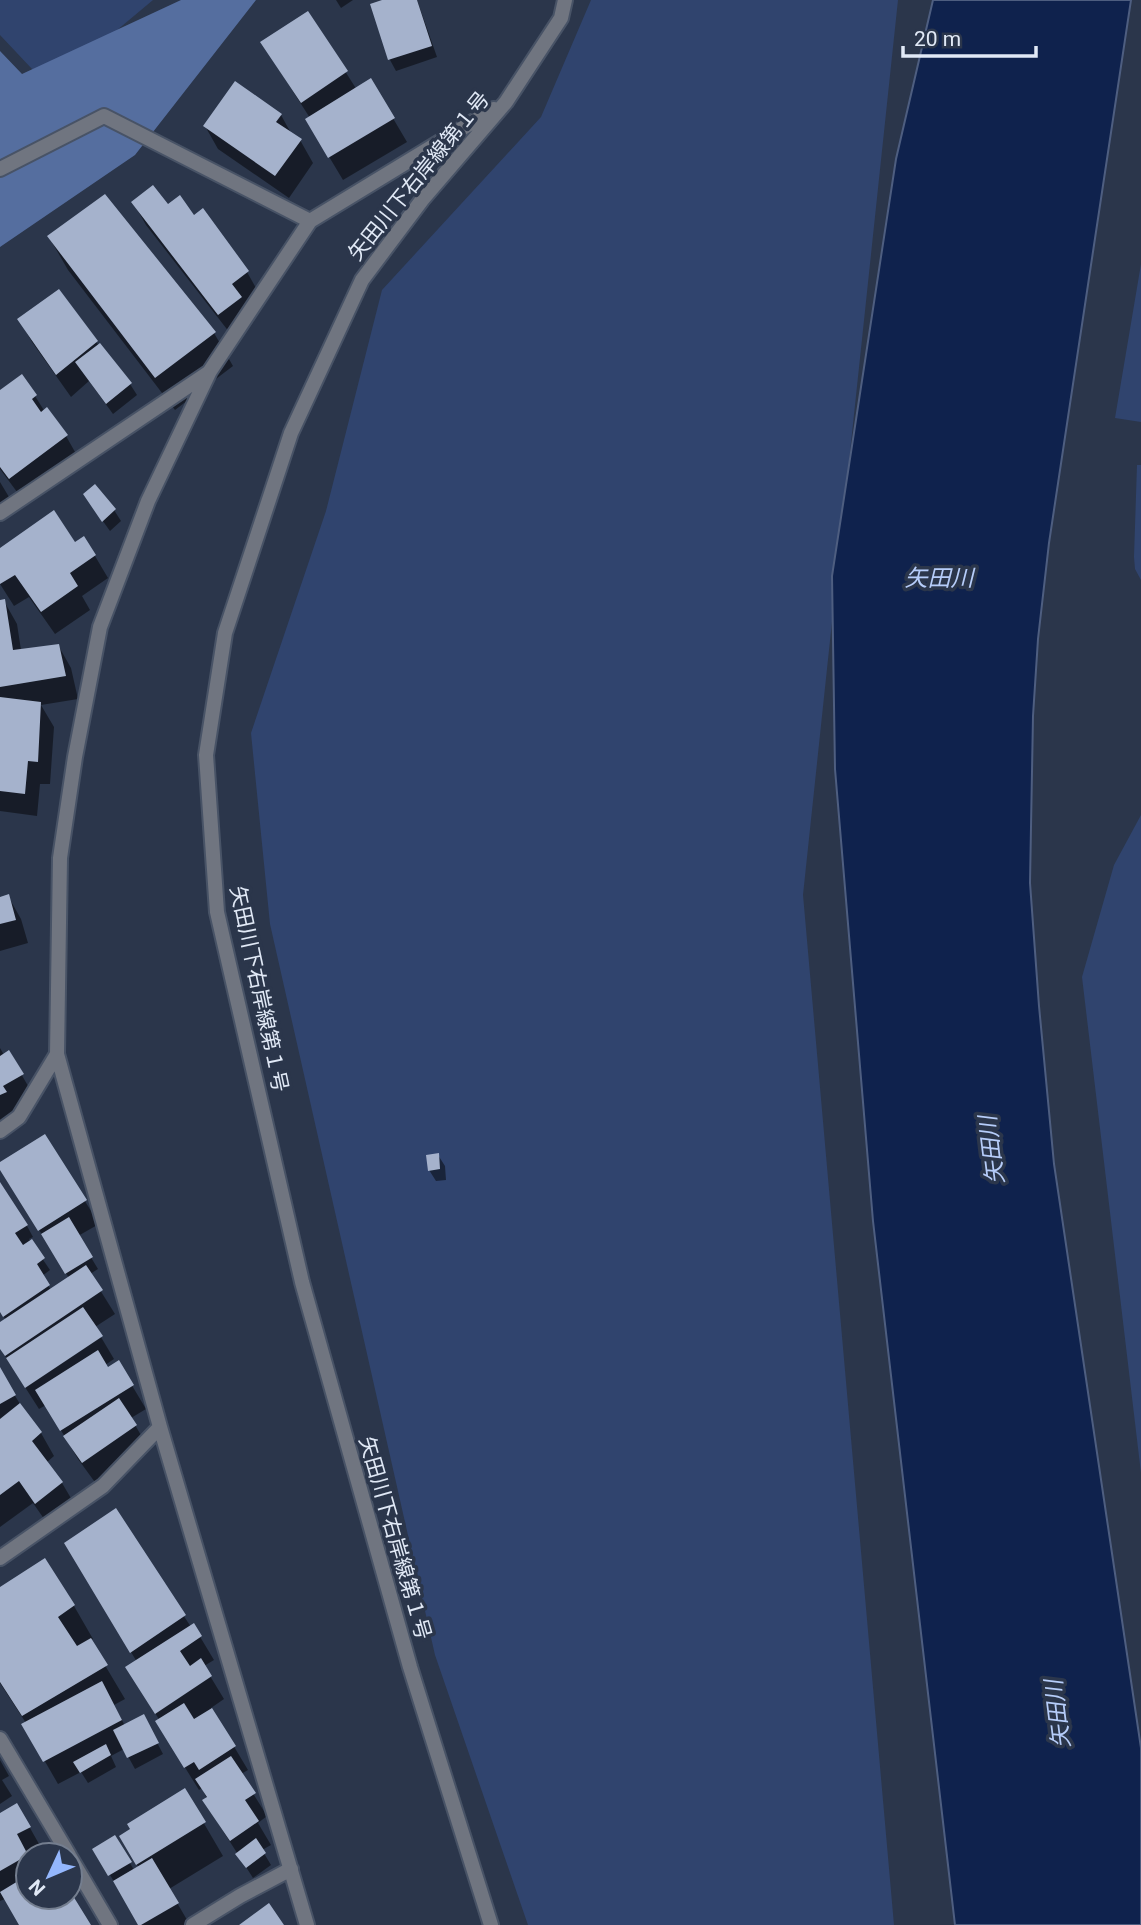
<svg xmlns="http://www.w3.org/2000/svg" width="1141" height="1925" font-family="Roboto,'Noto Sans JP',sans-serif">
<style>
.green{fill:#30446e}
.forest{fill:#556e9f}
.water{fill:#0f224d;stroke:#4e5e80;stroke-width:2}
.shadow{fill:#0007}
.building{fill:#a5b2cc}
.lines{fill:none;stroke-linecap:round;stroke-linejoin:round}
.service-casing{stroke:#485366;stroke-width:18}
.minor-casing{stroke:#485366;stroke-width:18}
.service{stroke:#707580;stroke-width:14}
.minor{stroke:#707580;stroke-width:14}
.labels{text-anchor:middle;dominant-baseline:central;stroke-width:7;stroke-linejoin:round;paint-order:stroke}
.street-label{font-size:21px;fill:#e1e9f6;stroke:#2b364b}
.water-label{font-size:23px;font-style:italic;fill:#b6cdfa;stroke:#2b364b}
</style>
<rect width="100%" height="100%" fill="#2b364b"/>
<path class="green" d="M0,0H153L49,87L0,35Z
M591,0H898L803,895L894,1925H528L435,1655L270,924L251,733L326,511L382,290L541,117Z
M1141,264V422L1115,418Z
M1137,465H1141V580L1135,569L1134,557Z
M1141,815V1473L1082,977L1114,865Z"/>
<path class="forest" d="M181,0H256L135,155L0,247V51L22,74Z"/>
<path class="water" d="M933,0H1131L1049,543L1038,639L1033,716L1030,883L1039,1006L1054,1164L1141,1748V1925H955L873,1221L835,769L832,576L896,159Z"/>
<path class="shadow" d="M336,0H353L341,8Z
M384,0H417L437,57L396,71L390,60L372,5Z
M308,13L357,90L371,81L407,142L343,180L307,120L310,118L262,43Z
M281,115L292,135L300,140L313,163L289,198L218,149L205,126Z
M133,202L168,206L194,218L247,272L260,295L245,306L254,321L233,337L146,225Z
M49,237L214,333L233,366L175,410L68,270Z
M19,319L96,342L130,384L137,395L113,414L89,381L71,397L32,342Z
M0,392L35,396L45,412L66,436L79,459L23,500L0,469Z
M0,482L15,507L0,518Z
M92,506L114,510L121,521L110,531Z
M75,544L95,556L108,578L82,596L90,610L55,634L29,597L14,606L0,584V550Z
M4,601L17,624L21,650L58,645L71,668L78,699L41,705L54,727L50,784H40L37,816L0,811V602Z
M8,896L21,919L28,943L0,951V898Z
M0,1048L4,1055L9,1053L35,1098L15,1110L18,1115L0,1126Z
M45,1136L99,1224L78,1236L98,1269L90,1274L115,1314L95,1327L114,1359L105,1365L108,1369L118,1362L146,1409L131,1418L149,1449L97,1485L78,1459L46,1405L39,1409L0,1348V1324L6,1320L0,1311V1185L27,1226L33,1237L29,1239L50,1270L42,1276L51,1290L69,1278L0,1167V1164Z
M438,1155L445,1166L446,1180L436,1181L429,1170Z
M0,1371L23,1409L41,1433L54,1456L46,1463L62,1483L75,1505L49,1526L33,1503L0,1527Z
M115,1511L191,1627L193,1625L214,1660L204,1666L224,1699L211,1708L248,1770L241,1774L267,1816L258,1823L271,1845L262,1850L271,1865L253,1878L218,1823L202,1788L199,1790L171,1745L160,1721L141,1690L137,1662L79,1566Z
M0,1589L74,1606L93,1639L90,1640L125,1699L114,1705L125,1726L149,1727L163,1754L135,1769L124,1749L111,1756L116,1767L88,1783L81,1772L58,1784L24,1725L26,1723L0,1683Z
M0,1760L9,1776L2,1780L12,1796L0,1804Z
M185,1791L223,1856L169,1889L190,1925H140L95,1850L115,1838L134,1870L139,1868L121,1837Z
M17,1805L43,1851L34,1855H28V1897H70V1894L89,1925H20L5,1899L0,1901V1815Z"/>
<path class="building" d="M382,0H417L432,46L388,60L370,4Z
M308,11L348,71L301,103L260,42Z
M371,78L395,118L328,158L305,119Z
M235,81L282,114L276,122L302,139L275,176L203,126Z
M153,185L168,204L180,195L194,215L203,208L249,271L232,284L242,297L218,315L131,202Z
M105,194L216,332L155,378L47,236Z
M59,289L98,341L56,375L17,319Z
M100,343L132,383L106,404L75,362Z
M22,374L37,395L32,399L41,412L47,407L68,435L9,479L0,467V390Z
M95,484L116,509L102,522L83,494Z
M54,510L75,542L84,536L96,555L70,573L78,586L41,612L15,575L0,584V548Z
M5,599L13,650L59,644L66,676L0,687V600Z
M0,697L41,702L38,762L28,761L25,794L0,791Z
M9,894L16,920L0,924V897Z
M9,1050L24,1074L3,1086L7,1092L0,1095V1056Z
M45,1134L87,1200L38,1231L0,1170V1162Z
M439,1153L440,1169L428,1171L426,1155Z
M0,1182L28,1225L15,1233L23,1245L32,1239L45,1258L37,1264L50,1285L3,1317L0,1312Z
M69,1217L93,1257L65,1274L41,1234Z
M86,1265L103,1290L5,1356L0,1349V1322Z
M83,1307L103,1336L25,1388L6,1358Z
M98,1350L108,1367L119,1360L134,1385L60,1431L35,1390Z
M0,1367L16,1395L0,1404Z
M119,1398L137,1425L82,1463L63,1436Z
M20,1403L42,1432L32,1441L63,1482L35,1504L19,1481L0,1495V1419Z
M116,1508L186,1615L130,1653L64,1543Z
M45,1558L75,1605L58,1617L77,1646L91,1638L108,1665L22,1716L0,1682V1587Z
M194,1623L202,1636L180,1651L190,1666L201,1658L212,1676L155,1714L125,1667Z
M102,1681L122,1720L43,1762L21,1724Z
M184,1703L194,1719L212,1708L236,1746L199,1770L194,1762L184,1768L155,1721Z
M144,1714L159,1743L127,1758L113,1730Z
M106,1744L111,1755L80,1773L73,1762Z
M231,1756L256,1793L245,1800L259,1821L230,1841L202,1800L207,1797L195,1779Z
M185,1788L206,1822L136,1865L119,1836L130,1829L127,1824Z
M17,1803L31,1827L17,1834L28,1855L0,1871V1813Z
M115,1835L132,1862L108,1876L92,1849Z
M256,1838L266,1853L246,1868L235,1854Z
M152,1858L179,1903L141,1925H138L113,1881Z
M28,1875V1897H70V1891L91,1925H19L0,1892Z
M269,1903L284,1925H239Z"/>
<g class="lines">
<g class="service-casing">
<path id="service" d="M0,1739L69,1855
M70,1857L110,1925"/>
</g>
<g class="minor-casing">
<path id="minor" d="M0,169L104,116L310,221
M0,513L208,373
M0,1131L19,1117L57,1054
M0,1558L103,1486L160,1427
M193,1925L240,1896L291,1869
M307,1925L160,1427L57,1054L60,858L75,757L100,627L148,501L210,371L310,221L494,109
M491,1925L410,1667L302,1282L217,912L206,755L225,633L291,433L362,280L422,200L506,102L561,18L565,0"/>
</g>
<use href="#service" class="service"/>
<use href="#minor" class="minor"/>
</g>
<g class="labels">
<g class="street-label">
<text transform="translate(419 176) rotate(-51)">矢田川下右岸線第１号</text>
<text transform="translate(259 989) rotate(78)">矢田川下右岸線第１号</text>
<text transform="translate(395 1538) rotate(74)">矢田川下右岸線第１号</text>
</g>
<g class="water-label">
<text x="939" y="578">矢田川</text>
<text transform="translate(992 1150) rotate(-97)">矢田川</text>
<text transform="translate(1058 1714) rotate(-97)">矢田川</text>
</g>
</g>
<g transform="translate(49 1876) rotate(226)"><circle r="33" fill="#2b364b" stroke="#747e8f" stroke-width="2"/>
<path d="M0-5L12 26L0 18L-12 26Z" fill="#94b7fd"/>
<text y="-10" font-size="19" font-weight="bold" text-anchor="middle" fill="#e1e9f6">N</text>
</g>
<path d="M903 46v10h133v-10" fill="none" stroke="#e1e9f6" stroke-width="3.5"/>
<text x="914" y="46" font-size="21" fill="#e1e9f6" stroke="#2b364b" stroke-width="5" paint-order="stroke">20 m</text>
</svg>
